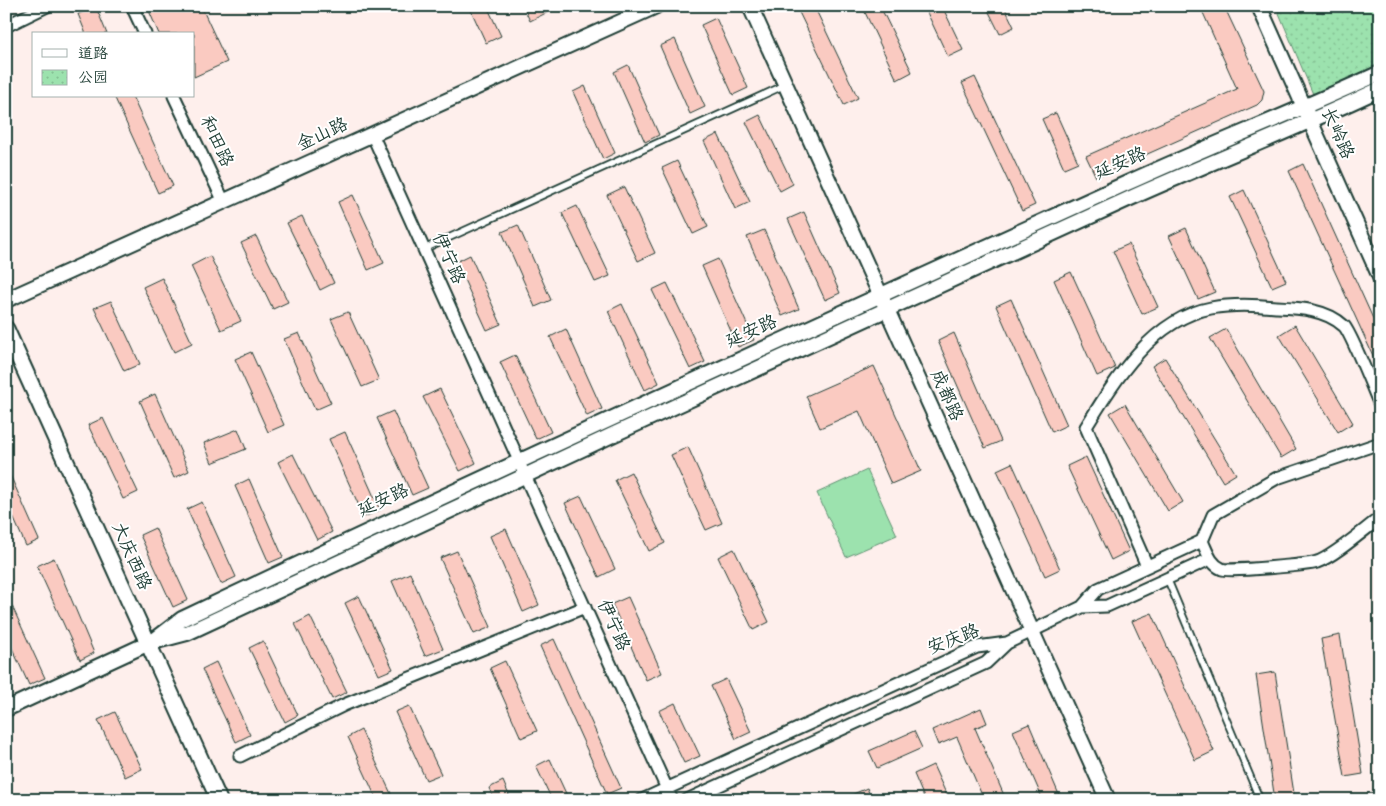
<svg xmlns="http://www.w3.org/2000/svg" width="1386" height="806" font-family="'Gochi Hand','LXGW WenKai TC',sans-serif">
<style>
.green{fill:#9ce2ae;stroke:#5e9071}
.park{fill:url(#park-dots);stroke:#5e9071}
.building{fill:#facac1;stroke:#1f3d34}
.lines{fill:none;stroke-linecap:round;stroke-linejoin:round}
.service-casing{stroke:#1f3d34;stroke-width:9}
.minor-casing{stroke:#1f3d34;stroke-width:15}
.tertiary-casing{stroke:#1f3d34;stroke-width:18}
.secondary-casing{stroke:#1f3d34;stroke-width:19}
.service{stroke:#fff;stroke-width:5.5}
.minor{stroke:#fff;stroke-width:11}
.tertiary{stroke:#fff;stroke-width:14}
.secondary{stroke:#fff;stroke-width:15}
.labels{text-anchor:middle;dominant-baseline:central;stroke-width:4;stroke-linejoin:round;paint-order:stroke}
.street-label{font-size:18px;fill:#1f3d34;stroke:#fff}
</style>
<defs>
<pattern id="park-dots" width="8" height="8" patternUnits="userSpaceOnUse" patternTransform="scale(1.25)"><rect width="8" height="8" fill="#9ce2ae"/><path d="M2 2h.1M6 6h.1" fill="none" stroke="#86c396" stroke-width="1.8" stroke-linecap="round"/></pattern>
</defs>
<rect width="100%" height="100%" fill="#feefec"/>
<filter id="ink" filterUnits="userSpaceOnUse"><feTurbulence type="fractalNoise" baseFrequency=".02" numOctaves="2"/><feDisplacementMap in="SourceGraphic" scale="10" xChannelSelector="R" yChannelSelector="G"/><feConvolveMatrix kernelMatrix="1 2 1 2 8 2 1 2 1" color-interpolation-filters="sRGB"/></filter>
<g filter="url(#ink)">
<path class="green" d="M867,470L897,535L846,557L817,493Z"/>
<path class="park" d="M1276,6H1380V69L1315,99Z"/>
<path class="building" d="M147,6H201L227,62L194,77V34H159Z
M469,6H487L501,36L486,43Z
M523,6H560L530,21Z
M796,6H814L858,98L844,105Z
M862,6H880L912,72L897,80Z
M924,6H942L963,50L948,57Z
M986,6H1004L1014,27L1000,34Z
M1200,6H1224L1264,91L1262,100L1257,105L1096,177L1086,156L1237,89Z
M96,7L107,34H86L78,14Z
M716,18L748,88L733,95L701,25Z
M675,39L705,107L690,114L660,46Z
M628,65L659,135L645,142L614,72Z
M975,77L1035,205L1022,211L962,83Z
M585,86L615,153L603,159L573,92Z
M114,96H132L173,186L158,193Z
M1056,113L1078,162L1064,168L1042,119Z
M760,115L793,184L780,191L746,122Z
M718,134L750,202L735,209L704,141Z
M677,161L708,227L693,234L662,168Z
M1303,164L1380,334V371L1289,171Z
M624,187L655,253L638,261L607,195Z
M1244,190L1286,281L1272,287L1230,197Z
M353,195L384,263L368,270L338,202Z
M577,206L610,276L595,282L562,213Z
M804,212L840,293L825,300L788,219Z
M302,216L334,283L320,290L287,223Z
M518,225L551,300L535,307L502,232Z
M1186,228L1215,292L1198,299L1169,236Z
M764,230L799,309L782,316L747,237Z
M256,236L288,302L273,309L241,243Z
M1129,244L1158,307L1142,314L1113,251Z
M470,255L501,324L487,330L456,262Z
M210,256L241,321L221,330L191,266Z
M718,259L754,340L738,347L702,266Z
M1071,272L1115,368L1097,376L1054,280Z
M162,278L192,343L174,352L143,287Z
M667,283L705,362L690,369L652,290Z
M1011,299L1067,425L1052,432L996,306Z
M111,301L140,364L124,371L94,308Z
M622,304L659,383L645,390L608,311Z
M348,312L379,380L362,387L331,319Z
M1295,325L1353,423L1338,432L1279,335Z
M566,329L602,409L587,416L550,337Z
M1226,329L1296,449L1281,458L1210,338Z
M299,333L331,403L315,410L284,339Z
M954,333L1001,441L985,448L938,341Z
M251,352L284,425L268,432L235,359Z
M515,355L551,432L536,439L500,362Z
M1165,358L1236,474L1223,482L1152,366Z
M874,366L921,471L891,484L859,411L820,428L806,396Z
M440,389L476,463L460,471L423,397Z
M155,394L189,471L174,478L140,401Z
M1125,404L1183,502L1168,511L1110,413Z
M393,411L428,488L412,495L377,418Z
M103,418L138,492L123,499L88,425Z
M238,429L246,449L212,463L204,443Z
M345,432L380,510L364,517L329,439Z
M688,447L722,523L706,530L671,455Z
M293,454L332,532L317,540L278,462Z
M1086,457L1129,551L1111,560L1067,466Z
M1012,463L1060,569L1045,576L997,470Z
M6,466L39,540L26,546L6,501Z
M631,472L665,543L649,551L615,480Z
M249,479L283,557L269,563L235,486Z
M581,496L615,569L599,577L565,503Z
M202,502L236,577L221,584L187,509Z
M155,528L188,600L173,607L140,535Z
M506,529L539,605L523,612L490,536Z
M734,549L769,622L753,630L718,557Z
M457,551L491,627L474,634L440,558Z
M54,558L94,653L80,660L37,566Z
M410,573L443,649L425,656L392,581Z
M6,593L45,678L29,685L6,635Z
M359,596L393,669L379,675L345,603Z
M628,597L662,673L646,680L612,604Z
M1152,613L1214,751L1195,760L1132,621Z
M310,616L347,692L332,699L295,624Z
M1340,635L1363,774L1345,777L1321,639Z
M554,639L621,788L607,794L540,646Z
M263,641L298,715L285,722L249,648Z
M505,661L537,731L521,738L490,668Z
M216,662L250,735L236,742L202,669Z
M1275,672L1295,800H1275L1256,675Z
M726,679L751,732L736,739L711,686Z
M675,703L700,756L684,763L659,711Z
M409,706L441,774L426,780L395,712Z
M981,708L987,723L975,728L1006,800H984L957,737L938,745L932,730Z
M115,712L142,769L125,777L98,720Z
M1029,724L1060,797L1054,800H1043L1013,731Z
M361,730L394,800H377L348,737Z
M914,731L922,748L877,768L869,751Z
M550,759L569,800H552L536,766Z
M933,765L949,800H925L914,774Z
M503,781L511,800H494L489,788Z
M867,788L872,800H840Z"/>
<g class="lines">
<g class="service-casing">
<path id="service" d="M424,249L785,85
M1167,578L1260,800"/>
</g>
<g class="minor-casing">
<path id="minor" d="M132,6L145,34
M6,26L47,6
M174,96L224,202
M372,134L516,454
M522,469L672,800
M1202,541C1207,551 1210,564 1222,569C1228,572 1309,565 1317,562C1333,557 1365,529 1380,518
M1147,566L1086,427C1115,380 1152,319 1211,308C1233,304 1255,305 1276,307C1299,308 1326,309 1344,326C1351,333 1374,391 1380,405
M1082,607L1107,606L1210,559
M240,756L344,705L585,607
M642,800L977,647L1007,643
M687,800L986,663L1007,643L1082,607L1098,589L1202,541L1213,515L1277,478L1380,443"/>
</g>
<g class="tertiary-casing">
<path id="tertiary" d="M750,6L1108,800
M1259,6L1380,277
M6,300L656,6
M156,639L182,619C495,471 810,327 1125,184C1210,145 1296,112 1380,73
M6,709L149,643L187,633C499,486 812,343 1126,200C1210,162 1296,129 1380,89"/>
</g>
<g class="secondary-casing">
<path id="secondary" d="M6,329L219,800"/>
</g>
<use href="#service" class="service"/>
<use href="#minor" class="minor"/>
<use href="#tertiary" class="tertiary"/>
<use href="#secondary" class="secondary"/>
</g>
</g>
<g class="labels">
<g class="street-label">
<text transform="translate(1336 134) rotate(66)">长岭路</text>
<text transform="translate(323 136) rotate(-25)">金山路</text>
<text transform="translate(215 142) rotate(65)">和田路</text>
<text transform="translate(1121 165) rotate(-24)">延安路</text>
<text transform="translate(447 259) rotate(66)">伊宁路</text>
<text transform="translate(752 333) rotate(-24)">延安路</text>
<text transform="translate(945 396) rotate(66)">成都路</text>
<text transform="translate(384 502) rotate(-25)">延安路</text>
<text transform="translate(130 557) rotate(66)">大庆西路</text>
<text transform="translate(612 626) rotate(66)">伊宁路</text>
<text transform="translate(954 641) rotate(-21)">安庆路</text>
</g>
</g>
<rect width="1386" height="806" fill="none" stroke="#fff" stroke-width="25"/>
<rect x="12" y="12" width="1361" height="781" fill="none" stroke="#1f3d34" stroke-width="2" filter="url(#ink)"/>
<rect x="32" y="32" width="162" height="65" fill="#ffffff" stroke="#a5b1ae"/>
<rect x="42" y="49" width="25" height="8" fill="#ffffff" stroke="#a5b1ae"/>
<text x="78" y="58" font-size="15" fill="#1f3d34">道路</text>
<rect x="42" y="70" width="25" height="15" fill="url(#park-dots)" stroke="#a5b1ae"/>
<text x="78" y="82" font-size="15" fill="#1f3d34">公园</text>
</svg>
